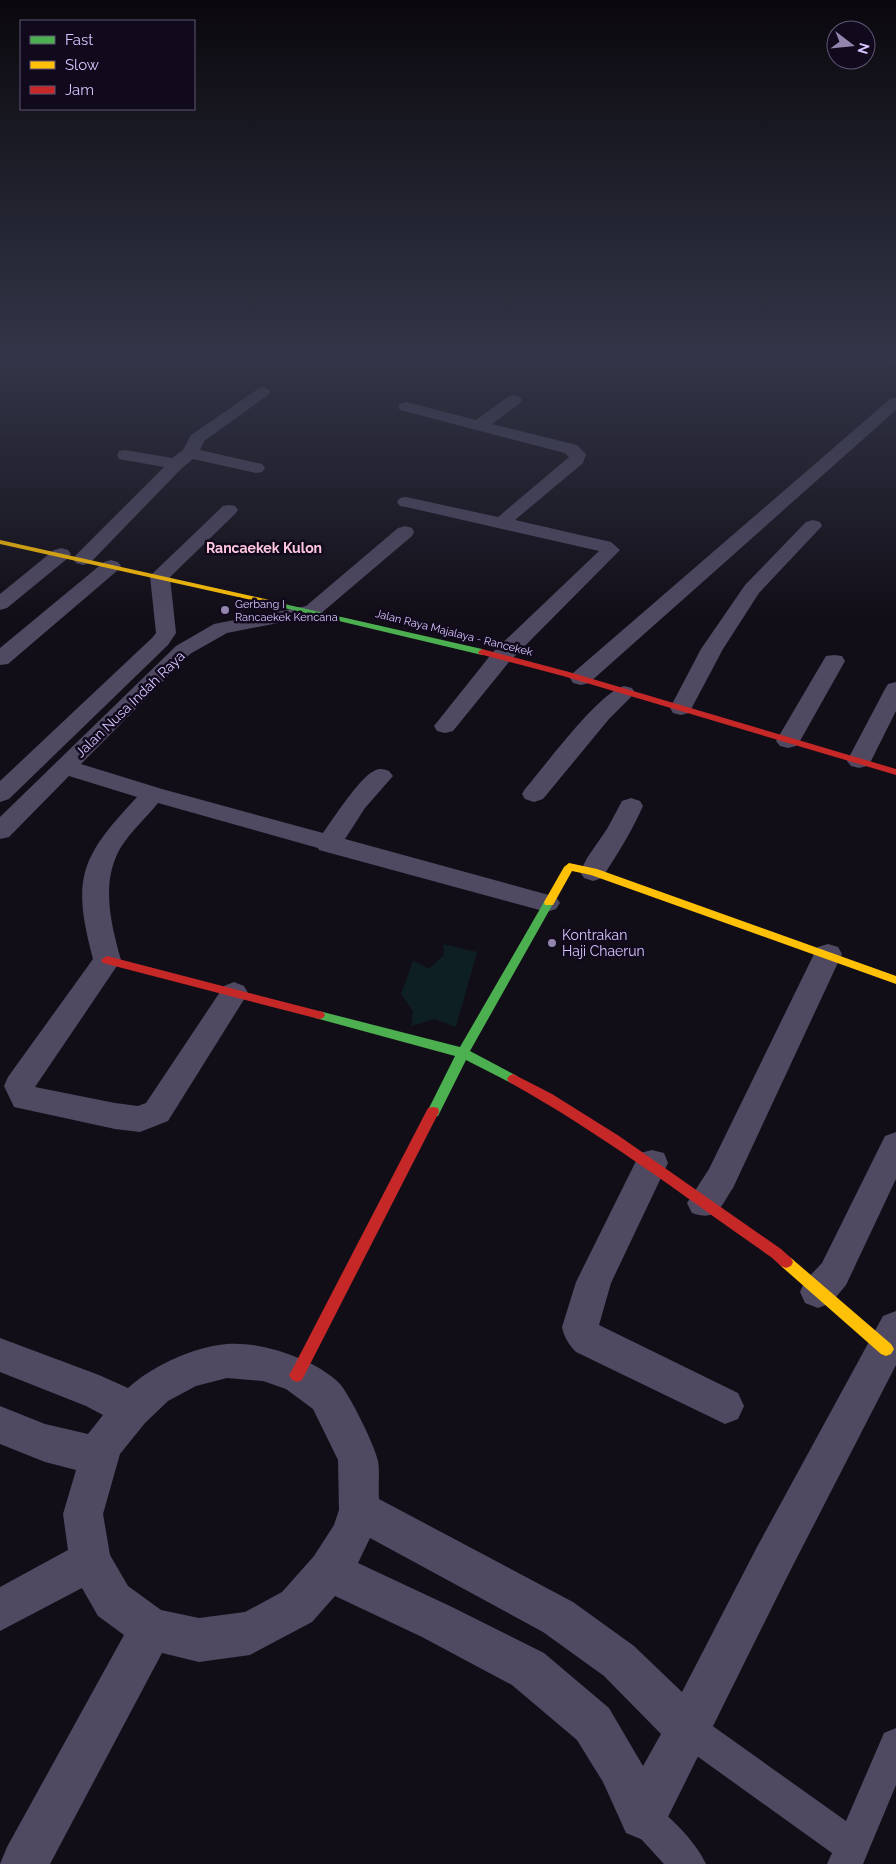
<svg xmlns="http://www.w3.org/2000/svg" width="896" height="1864" font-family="Raleway,sans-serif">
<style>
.green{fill:#0e1f24}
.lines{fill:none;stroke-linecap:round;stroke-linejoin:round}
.lane{fill:#4f4962;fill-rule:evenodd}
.street{fill:#4f4962;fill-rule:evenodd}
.fast{fill:#4caf50;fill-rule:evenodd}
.slow{fill:#ffc107;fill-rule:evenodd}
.jam{fill:#c62828;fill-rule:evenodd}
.poi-dot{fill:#9385ae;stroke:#110a1c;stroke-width:2}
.labels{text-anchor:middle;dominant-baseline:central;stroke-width:5;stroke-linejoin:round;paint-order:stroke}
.far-poi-label{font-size:11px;fill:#d8c5ff;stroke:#110a1c;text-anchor:start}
.far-street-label{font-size:11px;fill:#d8c5ff;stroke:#110a1c}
.far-quarter-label{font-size:14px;font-weight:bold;fill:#ffc7df;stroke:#110a1c}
.street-label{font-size:14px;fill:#d8c5ff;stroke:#110a1c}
.poi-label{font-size:14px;fill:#d8c5ff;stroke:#110a1c;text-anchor:start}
</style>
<rect width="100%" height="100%" fill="#120e18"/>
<path class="green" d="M443,944L477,952L456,1027L435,1019L411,1026L413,1011L401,994L413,961L429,969L444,955Z"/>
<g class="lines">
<path class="lane" d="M688,1713L700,1717L846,1821L884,1733L896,1728V1785L863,1864H827L832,1853L676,1741L672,1729L676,1717Z
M643,1799C664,1808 697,1843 706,1864H664L631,1828L626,1816L631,1804Z"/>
<path class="street" d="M869,354L896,355V363L871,357Z
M263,387L268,389L271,392L268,395L204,441L200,450L262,464L265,468L262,472L256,473L193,459L182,468L90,563L83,565L76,563L73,559L76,555L164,467L119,459L117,455L119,451L125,450L172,458L183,450L191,435L258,389Z
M514,395L520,397L522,400L520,403L492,424L577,445L586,454L583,463L515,520L611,542L620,550L509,662L453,731L445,733L437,731L434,726L493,652L599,551L406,507L400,506L397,502L400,498L406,497L498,517L569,457L565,453L400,410L398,407L400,404L406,402L476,420L508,397Z
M896,397V410L589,683L581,685L573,683L570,678L573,673L890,399Z
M229,505L235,506L238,510L235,514L170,577L176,633L168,645L9,799L0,802V781L153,637L156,633L150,576L223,506Z
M813,520L820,522L822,526L759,593L723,649L689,713L681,715L673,713L670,708L701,649L745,585L806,522Z
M405,526L412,528L414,532L412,536L319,615L227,633L190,654L81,764L162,789L323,833C333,819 360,777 374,771C379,768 384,769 389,771L393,776L365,808L345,839L556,897L560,903L556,909L547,912L319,850L318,848L158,803C146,818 131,831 121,847C100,882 111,924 121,960L35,1087L115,1103L138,1106L146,1103L224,986L234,982L244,986L248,993L168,1121L140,1132L115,1129L14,1107L4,1086L8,1077L93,959C71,877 81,857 137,797L69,776L9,837L0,839V817L176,646L214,624L306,606L398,528Z
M61,548L68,550L71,554L68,558L7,608L0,610V594L54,550Z
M111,560L118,562L121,566L118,570L8,664L0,665V648L104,562Z
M834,655L842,656L845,661L800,741L796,746L788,748L780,746L776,741L823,661L826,656Z
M896,682V711L871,761L867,766L859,768L851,766L847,761L885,689L888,684Z
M624,686L632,688L635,693L609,719L543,799L534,802L525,799L522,794L525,789C545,766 598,693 624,686Z
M631,798L640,801L643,806C632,831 617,855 602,878L593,881L584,878L580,872L587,858L607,829L622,801Z
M828,944L838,947L842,954L733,1188C720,1207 718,1222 692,1213L687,1203L709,1169L814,954L818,947Z
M896,1132V1179L846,1285L831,1303L818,1308L805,1303L800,1292L805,1281L822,1263L885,1136Z
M652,1150L664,1153L668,1163L611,1283L599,1325L738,1393L744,1406L738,1419L725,1424L576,1352C569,1345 564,1337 562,1327L576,1282L640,1153Z
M896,1311V1365L787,1577L660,1833L643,1840L626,1833L603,1782L577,1740L512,1685L422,1637L335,1596L312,1622L250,1655L199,1662L162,1653L50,1864H0L7,1847L124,1635L98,1616L82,1588L0,1631V1587L68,1550L63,1514L76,1470L45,1462L0,1444V1406L45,1424L88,1434L103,1415L86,1406L0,1372V1338L99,1375L128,1388C152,1366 193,1347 227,1344C260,1341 315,1359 339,1383C349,1393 375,1446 378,1461C380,1473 378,1486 379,1499L573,1602L634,1646L682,1692L757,1547L883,1316ZM227,1378L263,1381L286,1389L313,1409L338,1460L339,1510L334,1525L314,1556L282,1592L245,1612L199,1618L161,1610L128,1586L110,1555L103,1514L120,1454L145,1423L168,1401L196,1386ZM370,1538L543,1632L604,1676L661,1734L643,1766L609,1708L544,1653L452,1607L358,1563Z"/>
<path class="fast" d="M280,603L482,649L486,652L482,655L280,607Z
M549,898L554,902L470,1051L517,1076L519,1079L517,1082L513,1084L509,1082L466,1060L438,1116L433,1117L428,1116L427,1112L455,1056L319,1019L315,1018L313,1015L315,1012L319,1011L460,1047L544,902Z"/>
<path class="slow" d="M0,540L283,603L287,605L283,607L0,544Z
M569,863L597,869L896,976V984L591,875L572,871L553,905H545L544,902L564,867Z
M786,1256L791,1258L891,1344L894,1349L891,1354L886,1356L881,1354L781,1266L779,1262L781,1258Z"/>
<path class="jam" d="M482,649L569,672L896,769V775L563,676L479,654L478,652Z
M107,956L319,1011L323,1012L325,1015L323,1018L319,1019L103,963L101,960Z
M513,1074L552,1094L619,1136L781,1249L791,1258L793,1262L791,1266L786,1268L781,1266L771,1257C685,1197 601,1133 509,1082L507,1079L509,1076Z
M433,1107L438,1108L439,1112L302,1380L297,1382L292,1380L289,1375L292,1370L428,1108Z"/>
</g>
<linearGradient id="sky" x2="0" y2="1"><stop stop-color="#0a080d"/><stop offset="0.58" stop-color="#333648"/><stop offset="1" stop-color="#333648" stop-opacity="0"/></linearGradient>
<rect width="896" height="615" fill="url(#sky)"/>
<g class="poi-dot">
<circle cx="225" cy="610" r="5"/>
<circle cx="552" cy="943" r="5"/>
</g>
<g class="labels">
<g class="far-poi-label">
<text x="235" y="604">Gerbang I<tspan x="235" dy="13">Rancaekek Kencana</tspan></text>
</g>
<g class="far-street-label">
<text transform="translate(454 633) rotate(14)">Jalan Raya Majalaya - Rancekek</text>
</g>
<g class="far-quarter-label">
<text x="264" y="548">Rancaekek Kulon</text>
</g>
<g class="street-label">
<text transform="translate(130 704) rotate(-44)">Jalan Nusa Indah Raya</text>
</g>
<g class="poi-label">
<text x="562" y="935">Kontrakan<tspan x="562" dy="16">Haji Chaerun</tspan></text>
</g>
</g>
<rect x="20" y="20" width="175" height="90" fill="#110a1c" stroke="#615577"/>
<rect x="30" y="36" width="25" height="8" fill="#4caf50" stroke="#615577"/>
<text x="65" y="45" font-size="15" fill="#d8c5ff">Fast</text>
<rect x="30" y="61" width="25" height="8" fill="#ffc107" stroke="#615577"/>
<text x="65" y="70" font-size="15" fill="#d8c5ff">Slow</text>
<rect x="30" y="86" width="25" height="8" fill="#c62828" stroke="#615577"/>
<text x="65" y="95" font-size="15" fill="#d8c5ff">Jam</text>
<g transform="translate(851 45) rotate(106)"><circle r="24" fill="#110a1c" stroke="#615577"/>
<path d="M0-4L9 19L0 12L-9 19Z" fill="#9385ae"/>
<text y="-8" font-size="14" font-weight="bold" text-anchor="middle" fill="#d8c5ff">N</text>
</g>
</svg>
